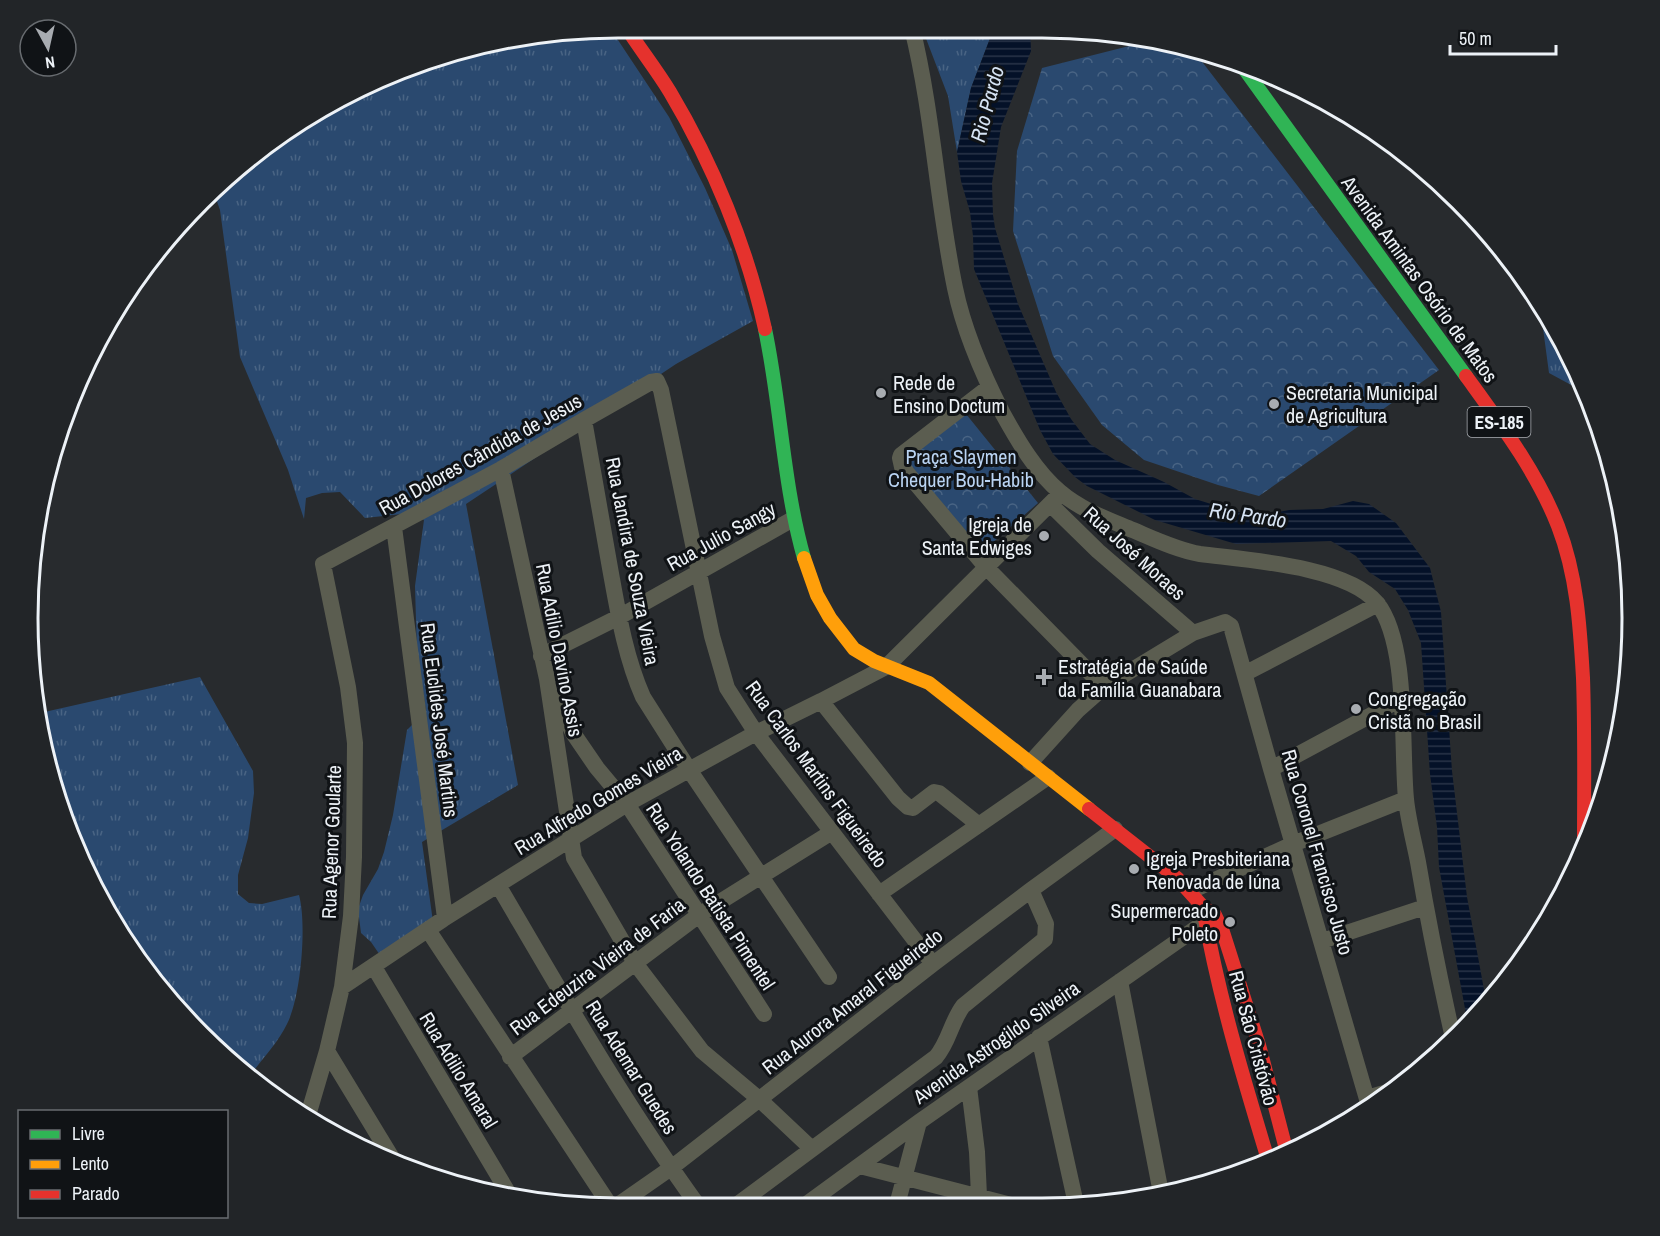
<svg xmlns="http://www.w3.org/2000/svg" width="1660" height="1236" font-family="'Archivo Narrow',sans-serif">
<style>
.grass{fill:url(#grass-tufts)}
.park{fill:url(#park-crowns)}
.water{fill:url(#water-rules)}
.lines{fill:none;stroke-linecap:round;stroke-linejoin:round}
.street{stroke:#5b5d50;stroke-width:16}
.fast{stroke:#30b455;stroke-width:14}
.slow{stroke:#ff9f0a;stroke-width:14}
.jam{stroke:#e5322d;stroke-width:14}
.poi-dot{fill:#a8acb1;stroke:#101316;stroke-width:2}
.labels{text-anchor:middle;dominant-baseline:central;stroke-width:6;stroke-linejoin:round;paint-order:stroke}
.shield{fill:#101316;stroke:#abafb4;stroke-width:1.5}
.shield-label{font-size:18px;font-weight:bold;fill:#edf2f7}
.street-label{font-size:20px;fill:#edf2f7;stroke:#101316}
.poi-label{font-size:20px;fill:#edf2f7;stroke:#101316;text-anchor:start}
.park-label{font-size:20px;fill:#bad4f3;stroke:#101316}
.water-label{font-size:21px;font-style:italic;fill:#d7e4f4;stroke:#101316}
.rim{fill:none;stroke:#edf2f7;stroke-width:3}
</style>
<defs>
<pattern id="grass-tufts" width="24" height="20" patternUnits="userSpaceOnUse" patternTransform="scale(1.5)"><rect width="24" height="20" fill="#2a496f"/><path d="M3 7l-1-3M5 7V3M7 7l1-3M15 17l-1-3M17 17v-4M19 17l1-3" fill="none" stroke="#496484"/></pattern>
<pattern id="park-crowns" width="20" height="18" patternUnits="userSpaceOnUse" patternTransform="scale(1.5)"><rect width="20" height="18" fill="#2a496f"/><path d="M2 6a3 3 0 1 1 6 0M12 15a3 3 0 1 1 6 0" fill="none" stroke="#496484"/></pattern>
<pattern id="water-rules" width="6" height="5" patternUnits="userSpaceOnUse" patternTransform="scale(1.5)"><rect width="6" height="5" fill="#041128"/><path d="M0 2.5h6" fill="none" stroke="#293448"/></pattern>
</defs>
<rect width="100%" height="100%" fill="#282b2e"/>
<path class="grass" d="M610,28L669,117L705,188L732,250L753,321L676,364L466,504L518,785L422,842L433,922L382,958L371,942L361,933L358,909L363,895L378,869L384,852L393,815L407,730L426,711L417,654L415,586L424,520L411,513L365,518L340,492L322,493L306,498L304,519L288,470L240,357L220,210L213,190L322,106L465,47Z
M922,28H994L971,88L957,152L948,96Z
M1540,306L1572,357L1586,393L1549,373Z
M200,677L253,771L254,793L248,838L238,875V894L249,903L262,904L299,895C307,924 301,997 287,1024C278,1043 261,1060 249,1077L229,1063L149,978L115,926V918L109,902L89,875L58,808L40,713Z"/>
<path class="park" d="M1153,40L1190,46L1439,370L1259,496L1218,485L1144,460L1102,425L1053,356L1013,231L1017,151L1042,68Z
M966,414L1038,503L982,552L905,461Z"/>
<path class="water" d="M994,28H1030L1031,51L1001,127L992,183L993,215L995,228L1018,304L1056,392L1071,419L1090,444L1115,460L1164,482L1195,499L1237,512L1269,514L1289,510L1323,509L1353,501L1369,504L1396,523L1430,568L1441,612L1452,771L1467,897L1487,1006L1468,1025L1439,867L1437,827L1430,774L1421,643L1408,610L1395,589L1369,572L1356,556L1331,541L1236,544L1155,520L1087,486L1075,477L1053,454L1040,430L974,269L973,236L970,212L961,181L957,152L971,88Z"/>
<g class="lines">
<path class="street" d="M912,28C933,113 937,202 955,288C964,332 983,375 1003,414C1018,441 1036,472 1060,492C1080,509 1104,518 1128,528C1150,537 1176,550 1200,554C1246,560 1347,566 1377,603C1409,643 1401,748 1406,799C1408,820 1414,841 1418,862C1428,921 1440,980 1453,1038
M989,387L901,455L900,458L902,467L986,567L1104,687
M584,420C593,469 601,519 610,568C618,612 625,656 643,697L688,768L829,977
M501,469L547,679L574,858L635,963L702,1051L759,1099L812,1149
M1050,504L1098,551L1193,633
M394,527L445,918
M541,656L619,617L793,519
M1246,673L1378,604
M555,696L573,733L597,768L627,804L764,1014
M821,701L898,798L908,807L913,808L934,792L939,793L979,825
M1030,763L1078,710L1104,687L1193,633L1225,622L1231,626L1271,769L1369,1106
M1271,769L1401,699
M498,885C562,994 625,1105 699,1207
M1191,891L1293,844L1406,799
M879,894L1048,777
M428,930L611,1207
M1322,941L1425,907
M374,967L509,1194
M1120,981L1161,1193
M342,987L445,918L627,804L756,733L821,701L886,667L1061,493
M1039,1037L1076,1204
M327,1051L395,1163
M510,1057L699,915L832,832
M969,1087L977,1152L979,1196
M1367,1098L1398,1089
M307,1119L327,1051L342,987L351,916L354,857L355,743L348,687L323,564L501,469L584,420L651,382L657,381L661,390L712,636L727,688L756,733L933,964
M860,1166L1011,1205
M897,1205L919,1122
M804,1206L919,1122L1212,917
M615,1207L671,1168L933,964L1031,890L1115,829
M734,1207L936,1057C949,1042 951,1022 963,1006L1045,939L1046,924L1031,890"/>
<path class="fast" d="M1240,63L1466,376
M765,329C781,405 783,484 804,558"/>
<path class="slow" d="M804,558L817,595L830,618L854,649L874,661L929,683L1089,809"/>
<path class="jam" d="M626,27C640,49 656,69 670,92C713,164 747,247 765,329
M1466,376C1500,423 1537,472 1558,526C1577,575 1580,626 1583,678C1585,734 1584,790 1584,846
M1089,809L1177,878L1204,908L1215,915L1223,932L1259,1045L1287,1153
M1204,913C1219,998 1244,1080 1269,1163"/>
</g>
<g class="poi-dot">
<circle cx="881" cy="393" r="6"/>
<circle cx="1274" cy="404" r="6"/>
<circle cx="1044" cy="536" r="6"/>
<path d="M1041 668h6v6h6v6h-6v6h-6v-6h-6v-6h6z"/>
<circle cx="1356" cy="709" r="6"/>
<circle cx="1134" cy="869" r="6"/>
<circle cx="1230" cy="922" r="6"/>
</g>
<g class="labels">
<rect class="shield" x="1467.5" y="407" width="63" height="30" rx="4.5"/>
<g class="shield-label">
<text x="1499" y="422">ES-185</text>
</g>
<g class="street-label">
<text transform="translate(1420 279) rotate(54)">Avenida Amintas Osório de Matos</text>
<text transform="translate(480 454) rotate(-29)">Rua Dolores Cândida de Jesus</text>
<text transform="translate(721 536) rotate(-29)">Rua Julio Sangy</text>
<text transform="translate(1135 553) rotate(42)">Rua José Moraes</text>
<text transform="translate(633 561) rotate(79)">Rua Jandira de Souza Vieira</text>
<text transform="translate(560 650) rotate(79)">Rua Adilio Davino Assis</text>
<text transform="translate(440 720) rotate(83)">Rua Euclides José Martins</text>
<text transform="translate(817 774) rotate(54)">Rua Carlos Martins Figueiredo</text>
<text transform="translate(598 800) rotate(-31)">Rua Alfredo Gomes Vieira</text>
<text transform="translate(331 842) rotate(-88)">Rua Agenor Goularte</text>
<text transform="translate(1318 852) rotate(74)">Rua Coronel Francisco Justo</text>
<text transform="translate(711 896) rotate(57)">Rua Yolando Batista Pimentel</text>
<text transform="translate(597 966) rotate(-37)">Rua Edeuzira Vieira de Faria</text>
<text transform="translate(852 1001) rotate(-38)">Rua Aurora Amaral Figueiredo</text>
<text transform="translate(1254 1038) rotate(75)">Rua São Cristóvão</text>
<text transform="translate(996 1042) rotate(-35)">Avenida Astrogildo Silveira</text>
<text transform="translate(632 1067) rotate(58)">Rua Ademar Guedes</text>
<text transform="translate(459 1070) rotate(59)">Rua Adilio Amaral</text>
</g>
<g class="poi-label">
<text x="893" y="382">Rede de<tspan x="893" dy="23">Ensino Doctum</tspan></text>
<text x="1286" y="392">Secretaria Municipal<tspan x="1286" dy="23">de Agricultura</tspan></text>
<text x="1032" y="524" text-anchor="end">Igreja de<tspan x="1032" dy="23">Santa Edwiges</tspan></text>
<text x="1058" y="666">Estratégia de Saúde<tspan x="1058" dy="23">da Família Guanabara</tspan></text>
<text x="1368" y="698">Congregação<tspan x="1368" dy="23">Cristã no Brasil</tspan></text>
<text x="1146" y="858">Igreja Presbiteriana<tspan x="1146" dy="23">Renovada de Iúna</tspan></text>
<text x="1218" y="910" text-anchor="end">Supermercado<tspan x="1218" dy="23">Poleto</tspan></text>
</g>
<g class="park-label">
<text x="961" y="456">Praça Slaymen<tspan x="961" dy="23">Chequer Bou-Habib</tspan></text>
</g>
<g class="water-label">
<text transform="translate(987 104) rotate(-75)">Rio Pardo</text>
<text transform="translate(1248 515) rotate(8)">Rio Pardo</text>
</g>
</g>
<path d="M0 0H1660V1236H0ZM618 38H1042A580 580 0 0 1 1622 618V618A580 580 0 0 1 1042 1198H618A580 580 0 0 1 38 618V618A580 580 0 0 1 618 38Z" fill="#222528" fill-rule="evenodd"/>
<path class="rim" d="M618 38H1042A580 580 0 0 1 1622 618V618A580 580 0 0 1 1042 1198H618A580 580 0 0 1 38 618V618A580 580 0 0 1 618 38Z"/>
<rect x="18" y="1110" width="210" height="108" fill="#101316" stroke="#686c70" stroke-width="1.5"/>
<rect x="30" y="1130" width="30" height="9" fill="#30b455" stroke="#686c70" stroke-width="1.5"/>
<text x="72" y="1140" font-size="18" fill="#edf2f7">Livre</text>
<rect x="30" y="1160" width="30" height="9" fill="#ff9f0a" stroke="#686c70" stroke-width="1.5"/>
<text x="72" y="1170" font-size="18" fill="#edf2f7">Lento</text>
<rect x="30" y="1190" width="30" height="9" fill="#e5322d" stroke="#686c70" stroke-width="1.5"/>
<text x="72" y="1200" font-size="18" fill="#edf2f7">Parado</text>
<g transform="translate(48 48) rotate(172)"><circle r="28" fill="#101316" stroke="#686c70" stroke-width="1.5"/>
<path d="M0-4.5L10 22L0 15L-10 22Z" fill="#a8acb1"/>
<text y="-9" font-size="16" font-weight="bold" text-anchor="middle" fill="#edf2f7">N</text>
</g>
<path d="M1450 45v9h106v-9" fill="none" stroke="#edf2f7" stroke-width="3"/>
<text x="1459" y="45" font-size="18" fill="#edf2f7" stroke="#101316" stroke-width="4.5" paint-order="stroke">50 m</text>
</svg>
